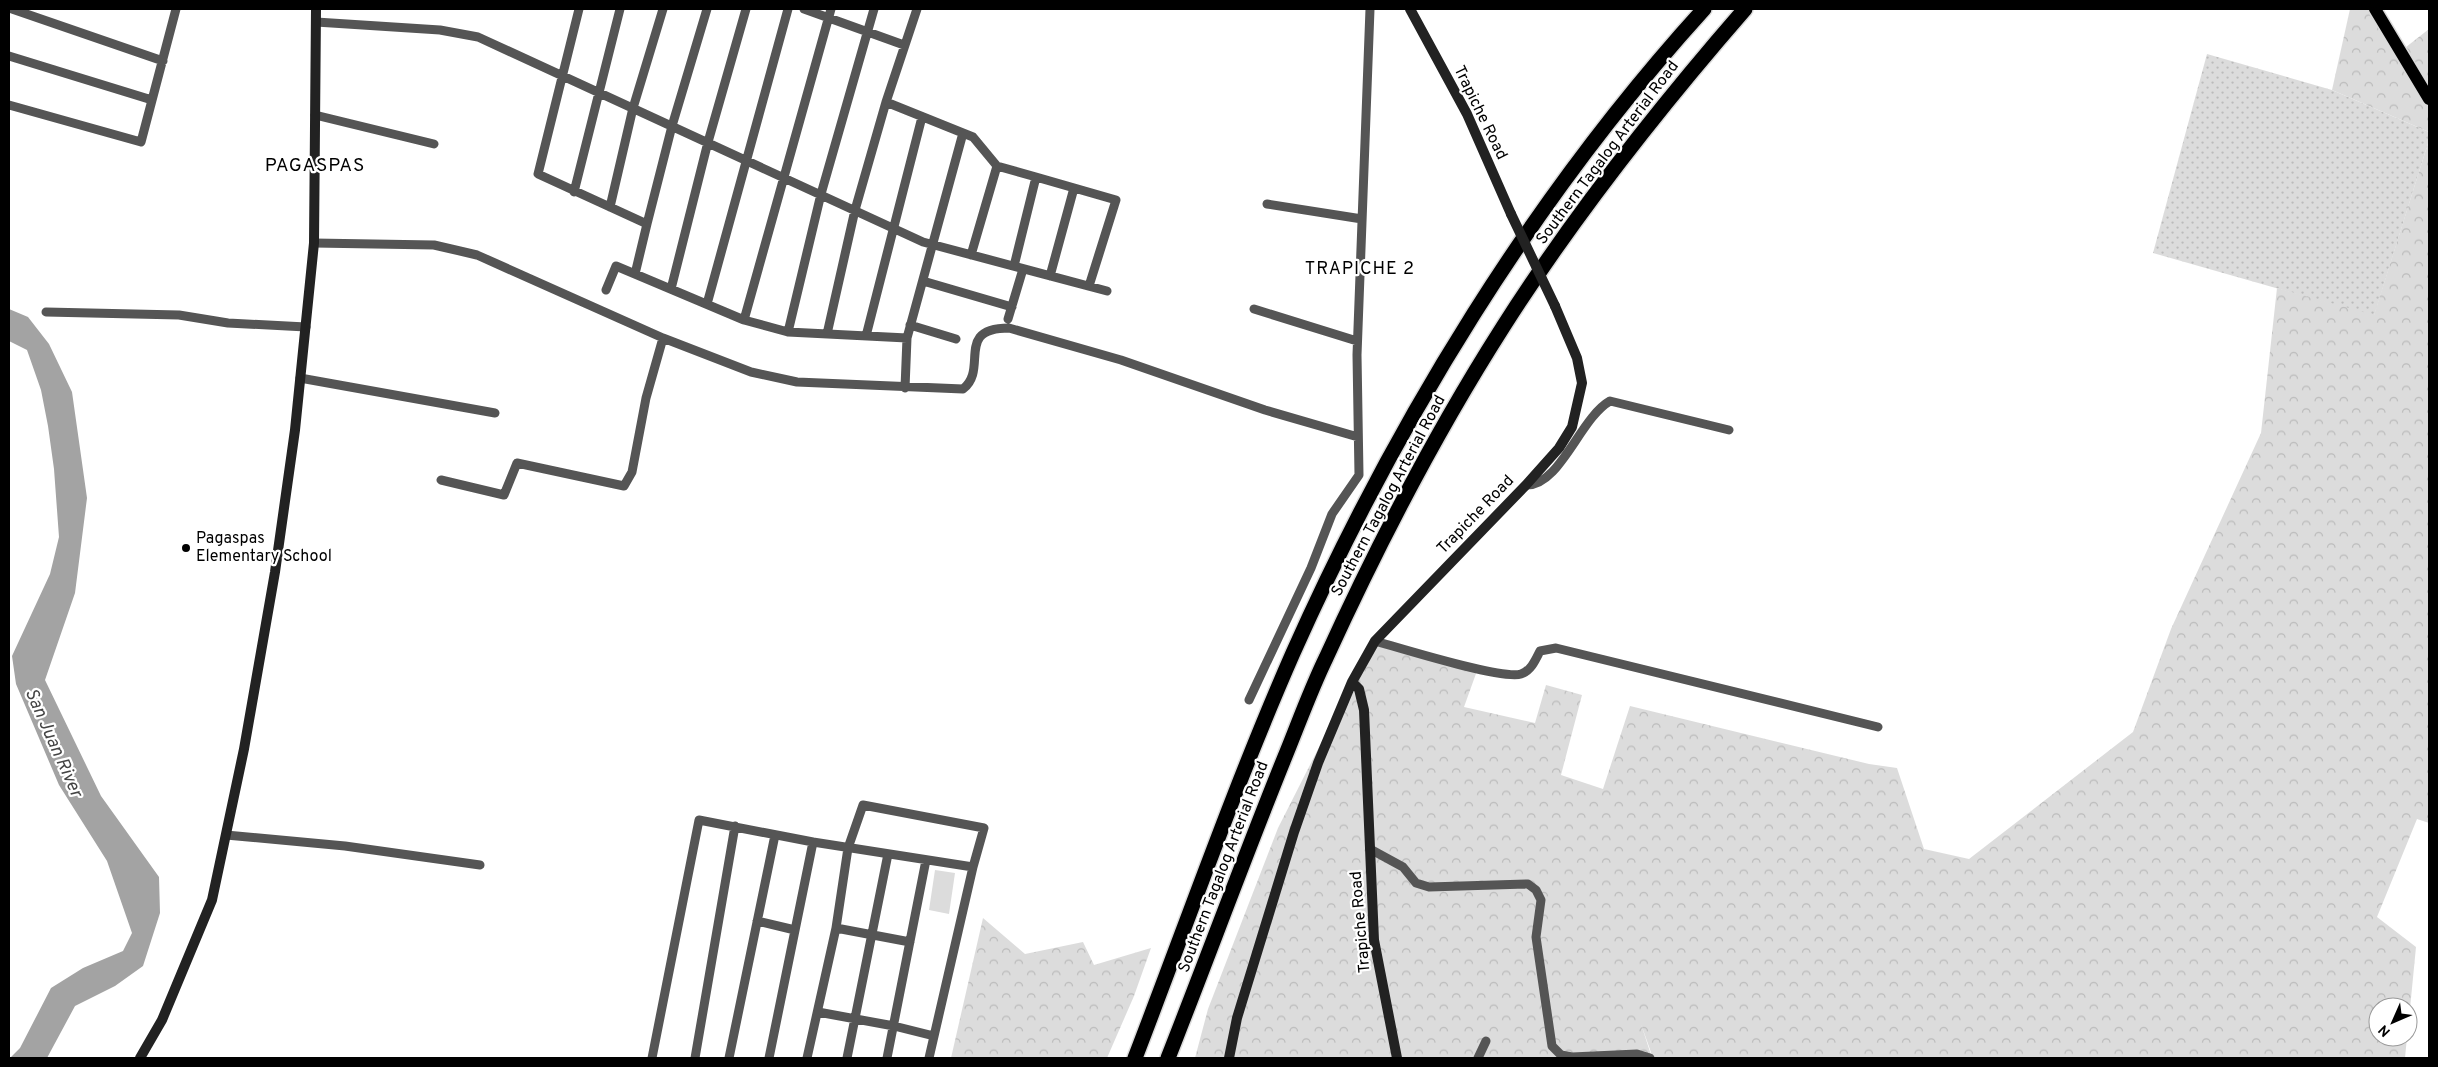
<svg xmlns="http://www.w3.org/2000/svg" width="2438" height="1067" font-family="Overpass,sans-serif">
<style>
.grass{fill:url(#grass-dots)}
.forest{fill:url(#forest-crowns)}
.pitch{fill:#dcdcdc}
.water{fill:#a3a3a3}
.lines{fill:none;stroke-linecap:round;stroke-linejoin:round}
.primary-casing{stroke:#dbdbdb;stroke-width:15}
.highway-casing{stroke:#dbdbdb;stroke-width:18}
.street{stroke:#555;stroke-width:9}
.secondary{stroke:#222;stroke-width:10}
.primary{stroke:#000;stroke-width:12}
.highway{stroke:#000;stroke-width:15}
.secondary-bridge{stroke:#222;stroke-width:10}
.poi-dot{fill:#000;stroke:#fff;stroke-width:2}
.labels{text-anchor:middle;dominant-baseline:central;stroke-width:4.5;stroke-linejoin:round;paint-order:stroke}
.street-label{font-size:16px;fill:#000;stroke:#fff}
.poi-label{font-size:16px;fill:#000;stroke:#fff;text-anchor:start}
.neighbourhood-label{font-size:18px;letter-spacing:1px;fill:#000;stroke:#fff}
.water-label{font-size:18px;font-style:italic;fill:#444;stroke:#fff}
.quarter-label{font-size:19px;letter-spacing:1px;fill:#000;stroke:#fff}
</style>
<defs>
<pattern id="grass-dots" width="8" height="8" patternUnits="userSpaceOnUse" patternTransform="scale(1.25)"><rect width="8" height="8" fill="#dcdcdc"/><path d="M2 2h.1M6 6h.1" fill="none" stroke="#bbb" stroke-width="1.8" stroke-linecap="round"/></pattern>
<pattern id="forest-crowns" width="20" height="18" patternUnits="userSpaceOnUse" patternTransform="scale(1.25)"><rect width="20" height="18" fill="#dcdcdc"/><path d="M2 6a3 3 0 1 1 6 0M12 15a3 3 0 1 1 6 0" fill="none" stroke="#bbb"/></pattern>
</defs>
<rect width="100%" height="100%" fill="#fff"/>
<path class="grass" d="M2207,54L2332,90L2429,132V140L2374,316L2153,253Z"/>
<path class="forest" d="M2350,9H2376L2401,51L2429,29V132L2332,90Z
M2429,140V823L2417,819L2377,917L2416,947L2408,1029V1007H2378V1037H2407L2405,1058H1653L1641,1024L1652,1058H1195L1208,1009L1278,828L1352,682L1375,641L1478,668L1464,707L1535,723L1546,685L1582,695L1561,775L1603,789L1630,706L1869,764L1897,768L1924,849L1969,859L2133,732L2171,629L2261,433L2277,288L2374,315Z
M983,918L1025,954L1083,942L1094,965L1151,948L1134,996L1107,1058H951Z"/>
<path class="pitch" d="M935,870L955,873L949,914L929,910Z"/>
<path class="water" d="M9,309L28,317L49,344L72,392L87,498L75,593L45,680L101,796L159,877L160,913L143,966L115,986L75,1006L47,1058H10L20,1048L51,988L83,968L123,951L132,933L107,861L59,785L16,684L12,656L50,574L59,537L54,469L48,426L41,390L27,350L9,341Z"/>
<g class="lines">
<g class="primary-casing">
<path id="primary" d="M2375,9L2429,99"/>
</g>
<g class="highway-casing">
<path id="highway" d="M1135,1058C1187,923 1235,785 1293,653C1396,422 1534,196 1704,9
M1168,1058C1207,959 1244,858 1284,759C1298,725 1310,691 1326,658C1378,544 1436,432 1503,327C1575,214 1658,109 1745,9"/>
</g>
<path class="street" d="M12,9L163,61
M579,9L538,174L647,224L635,274L744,320L788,332L907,338L963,133L886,102L917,9
M804,9L904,45
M316,22L440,30L478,37L923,242L1107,291
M9,56L152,100
M9,105L141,142L176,9
M315,115L434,144
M963,133L973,137L997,166L1036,177L1014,266
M1036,177L1116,200L1089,286
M574,192L620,9
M1267,204L1362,219
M610,207L633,108L663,9
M647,224L672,126L707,9
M314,243L434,245L477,255L663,338L751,372L797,382L963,389C989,369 954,328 1009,328L1121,360L1265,410L1358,437
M971,255L997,166
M1050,276L1074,188
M923,281L1012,307
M671,289L708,142L746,9
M606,290L616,266L635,274
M707,304L788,9
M1254,309L1357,341
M46,312L179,315L228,323L306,327
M1008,319L1023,269
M744,320L831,9
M910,325L956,339
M788,332L821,194L874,9
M827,334L855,210L886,102
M866,336L922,117
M300,378L495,413
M905,388L907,338
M441,480L504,495L517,463L624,486L632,472L646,398L663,338
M1526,485C1560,486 1580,418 1610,401L1729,430
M1375,641C1400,648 1502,680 1521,674C1531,671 1536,659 1540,651L1556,648L1878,727
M1249,700L1311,568L1332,514L1359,475L1357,355L1370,9
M226,835L345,846L480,865
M1370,849L1403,867L1416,883L1429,887L1528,884L1536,890L1541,900L1536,937L1552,1046L1561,1055L1572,1057L1637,1054L1650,1058
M757,921L795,930
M910,942L836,928L848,848L863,805L984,828L973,867L929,1058
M818,1012L894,1026L934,1036
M652,1058L699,820L813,842L973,867
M695,1058L735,826
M729,1058L775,835
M769,1058L813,842
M807,1058L836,928
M847,1058L888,854
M887,1058L926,860
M1478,1058L1486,1041"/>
<path class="secondary" d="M1410,9L1467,114L1511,214
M140,1058L162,1020L212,900L244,749L275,572L295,430L314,243L316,9
M1229,1058L1237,1018L1294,832L1318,763L1352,682
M1397,1058L1374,940L1364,710L1359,689L1352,682L1375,641L1526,485L1559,448L1572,427L1582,383L1577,358L1555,306"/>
<use href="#primary" class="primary"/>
<use href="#highway" class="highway"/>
<path class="secondary-bridge" d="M1511,214L1555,306"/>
</g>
<circle class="poi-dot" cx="186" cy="548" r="5"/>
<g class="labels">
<g class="street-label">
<text transform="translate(1480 113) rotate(64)">Trapiche Road</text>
<text transform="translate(1608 153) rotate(-53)">Southern Tagalog Arterial Road</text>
<text transform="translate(1389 496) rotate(-62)">Southern Tagalog Arterial Road</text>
<text transform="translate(1476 515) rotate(-46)">Trapiche Road</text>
<text transform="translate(1224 867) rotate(-69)">Southern Tagalog Arterial Road</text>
<text transform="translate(1361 922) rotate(-95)">Trapiche Road</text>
</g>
<g class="poi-label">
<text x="196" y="539">Pagaspas<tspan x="196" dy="18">Elementary School</tspan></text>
</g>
<g class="neighbourhood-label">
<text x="1360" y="269">TRAPICHE 2</text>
</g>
<g class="water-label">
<text transform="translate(53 743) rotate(66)">San Juan River</text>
</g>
<g class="quarter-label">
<text x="315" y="166">PAGASPAS</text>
</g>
</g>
<rect width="2438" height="1067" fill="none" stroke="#000000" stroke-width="20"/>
<g transform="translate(2393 1022) rotate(225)"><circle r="24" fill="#ffffff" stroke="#999999"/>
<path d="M0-4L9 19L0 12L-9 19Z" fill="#000000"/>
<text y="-8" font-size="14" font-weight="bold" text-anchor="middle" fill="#000000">N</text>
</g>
</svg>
